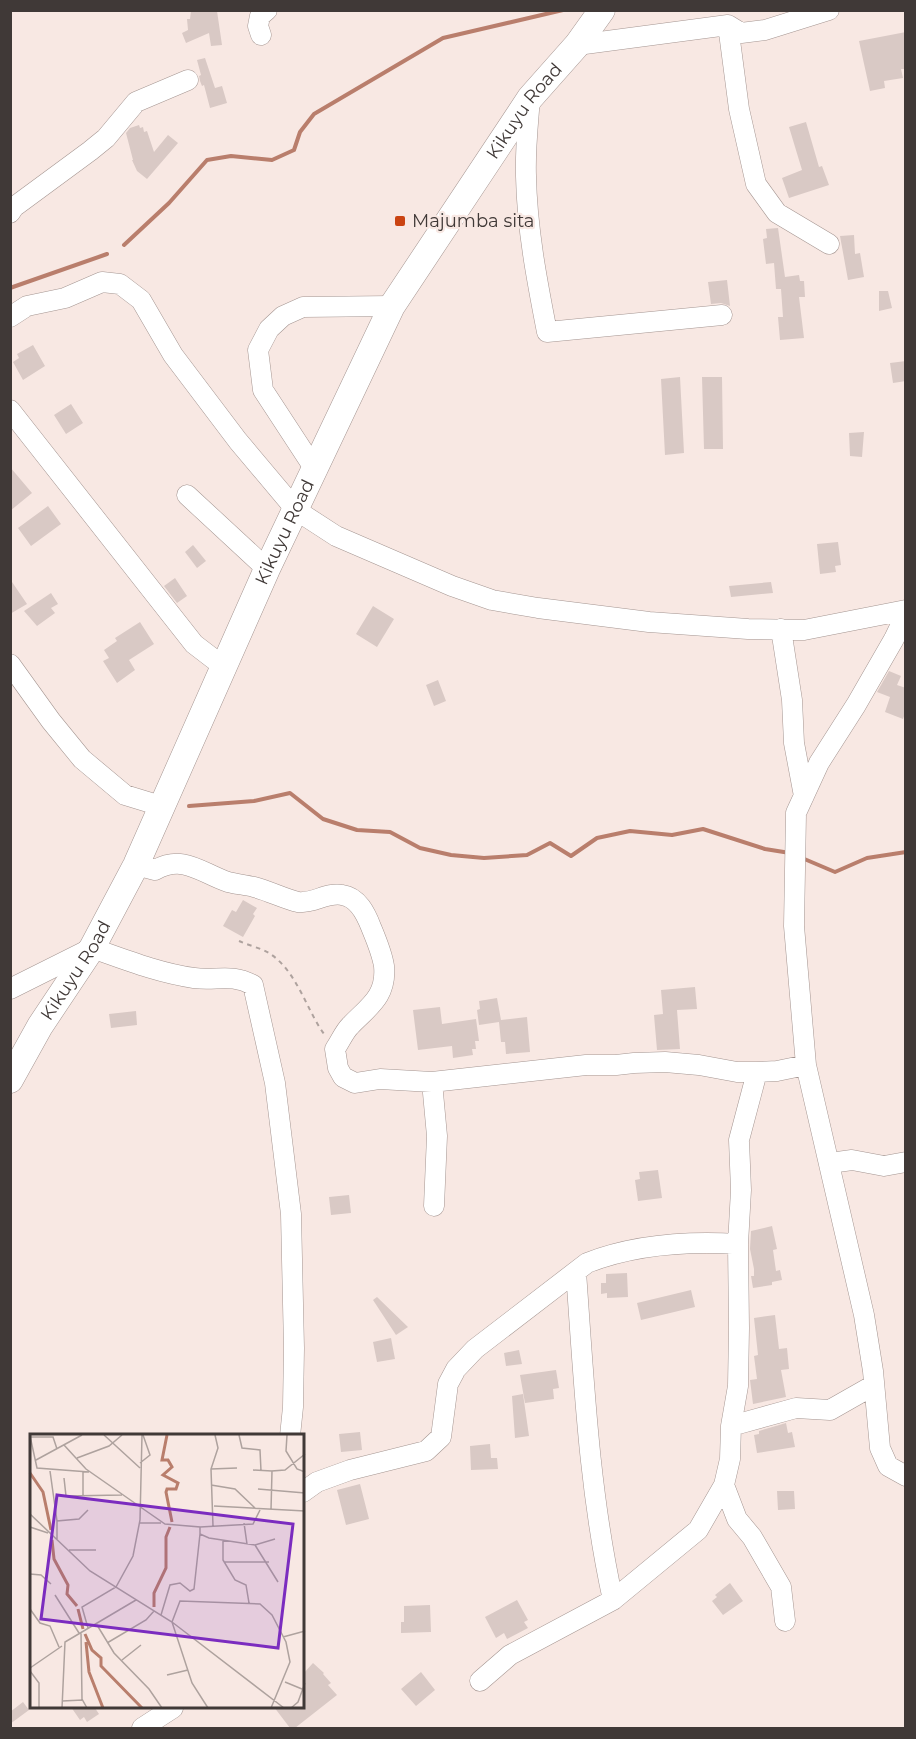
<svg xmlns="http://www.w3.org/2000/svg" width="916" height="1739" font-family="Montserrat,sans-serif">
<style>
.lines{fill:none;stroke-linecap:round;stroke-linejoin:round}
.stream{stroke:#b97e6c;stroke-width:4}
.building{fill:#d9c9c5}
.minor-casing{stroke:#a49591;stroke-width:21}
.major-casing{stroke:#a49591;stroke-width:27}
.path{stroke:#aea29e;stroke-width:2;stroke-dasharray:4.5 4.5;stroke-linecap:butt}
.minor{stroke:#fff;stroke-width:20}
.major{stroke:#fff;stroke-width:26}
.poi-dot{fill:#ca4312;stroke:#f8e8e3;stroke-width:2}
.labels{text-anchor:middle;dominant-baseline:central;stroke-width:4.5;stroke-linejoin:round;paint-order:stroke}
.street-label{font-size:18px;fill:#403937;stroke:#f8e8e3}
.poi-label{font-size:18px;fill:#403937;stroke:#f8e8e3;text-anchor:start}
.inset-river{fill:none;stroke:#b97e6c;stroke-width:3}
.inset-road{fill:none;stroke:#aea29e;stroke-width:1.5}
.view{fill:#7b2cbf;fill-opacity:0.15;stroke:#7b2cbf;stroke-width:3}
.inset-edge{fill:none;stroke:#403937;stroke-width:3}
</style>
<rect width="100%" height="100%" fill="#f8e8e3"/>
<g class="lines">
<path class="stream" d="M124,245L169,203L207,160L231,156L272,160L294,150L300,132L314,114L443,38L563,10
M10,288L107,254
M189,806L254,801L290,793L323,819L357,830L390,832L420,848L451,855L484,858L527,855L550,843L571,856L597,838L630,831L672,835L703,829L765,849L790,853
M802,858L835,872L867,858L906,852"/>
</g>
<path class="building" d="M191,11H217L222,45L211,46L209,33L186,43L182,33L188,30L187,19H190Z
M906,32V69H901L903,78L884,81L885,88L870,91L859,41Z
M205,58L215,88L222,86L227,103L210,108L204,85L202,86L200,81L199,76L201,75L197,60Z
M806,122L819,167L822,166L829,185L789,198L782,178L802,170L789,127Z
M139,125L140,128L143,127L144,132L147,131L154,152L168,135L178,143L147,179L137,171L132,160H133L126,133L130,128Z
M778,228L785,277L799,275L800,281H804L805,297H799L804,338L780,340L778,317H783L781,289H776L774,263L766,264L763,239L767,238L766,229Z
M854,235L855,254L860,253L864,277L848,280L840,236Z
M727,280L730,306L721,303L711,304L708,282Z
M879,291H888L892,308L879,311Z
M33,345L45,366L23,380L13,362L19,358L17,354Z
M906,361V381L893,383L890,363Z
M680,377L684,453L665,455L661,379Z
M702,377H722L723,449H704Z
M71,404L83,423L66,434L54,415Z
M864,432L862,457L850,456L849,433Z
M10,467L32,493L10,511Z
M48,506L61,524L31,546L18,528Z
M838,542L841,565L835,566L836,572L820,574L817,544Z
M193,545L206,561L197,568L185,552Z
M175,578L187,596L177,603L164,586Z
M10,579L27,604L10,614Z
M771,582L773,593L731,597L729,586Z
M51,593L58,604L51,608L55,613L37,626L24,611Z
M373,606L394,619L377,647L356,634Z
M140,622L154,644L129,660L135,670L117,683L103,661L109,658L104,650L117,641L115,638Z
M889,671L901,676L897,685L906,688V711L903,719L885,712L890,697L877,692Z
M438,680L446,701L434,706L426,685Z
M243,900L257,908L253,914L255,916L243,937L223,926L232,910L236,912Z
M695,987L697,1009L677,1010L680,1049L657,1050L654,1015L663,1014L661,990Z
M497,998L501,1020L527,1017L530,1052L506,1054L505,1042H501L499,1022L479,1025L477,1010L480,1009L479,1001Z
M440,1007L442,1024L476,1019L479,1041H475L476,1049H472L473,1055L453,1058L452,1046L418,1050L413,1010Z
M136,1011L137,1025L111,1028L109,1014Z
M658,1170L662,1198L638,1201L635,1180L640,1179L639,1172Z
M349,1195L351,1213L331,1215L329,1197Z
M772,1226L777,1249L773,1250L776,1271L780,1270L782,1280L772,1282V1285L753,1288L751,1276H754V1269L750,1249L751,1231Z
M627,1273L628,1297L607,1298V1293L601,1294V1283H606V1274Z
M691,1290L695,1307L641,1320L637,1303Z
M377,1297L408,1327L396,1335L373,1300Z
M775,1315L779,1349L787,1348L789,1369L781,1370L786,1397L753,1404L750,1380L757,1379L754,1356L758,1355L754,1318Z
M391,1338L395,1359L377,1362L373,1342Z
M519,1350L522,1364L506,1366L504,1353Z
M556,1370L559,1388L553,1389L554,1399L525,1403L520,1375Z
M523,1394L529,1436L515,1438L512,1396Z
M786,1423L788,1433L792,1432L795,1447L757,1453L754,1435L759,1434V1431Z
M360,1432L362,1450L341,1452L339,1434Z
M490,1444L491,1458H497L498,1469L471,1470L470,1446Z
M360,1484L369,1519L346,1525L337,1490Z
M777,1491H794L795,1509L778,1510Z
M730,1583L743,1601L723,1615L712,1601L717,1597L715,1595Z
M517,1600L528,1620L524,1622L528,1628L507,1639L504,1633L496,1638L485,1617Z
M430,1605L431,1632L401,1633V1622H404V1606Z
M313,1663L324,1673L323,1674L331,1683L328,1685L337,1695L295,1728H290L274,1707H303V1674Z
M421,1672L435,1690L416,1706L401,1689Z
M23,1702L29,1710L10,1724V1712Z
M71,1707H97L95,1708L99,1714L87,1722L84,1717L80,1720Z"/>
<g class="lines">
<g class="minor-casing">
<path id="minor" d="M728,25L741,33L765,30L829,10
M261,35L258,26L260,16L267,10
M577,45L728,25L739,109L756,184L777,213L829,244
M530,98C528,124 525,150 526,176C527,229 537,281 547,332L722,315
M10,213L14,207L90,151L106,138L136,102L188,80
M10,317L27,306L65,298L102,282L120,284L141,300L173,355L238,441L296,510L336,536L452,586L492,600L538,608L649,622L748,629L804,630L906,610
M10,410L194,644L224,667
M314,468L263,390L258,350L269,329L283,316L303,307L392,306
M187,495L267,569
M781,629L792,700L794,743L804,796
M10,664L51,721L82,759L125,795L161,806
M136,865L155,870C184,854 201,873 228,882C236,884 246,885 254,887C269,891 285,899 298,902C313,904 327,892 342,895C358,897 366,914 371,927C376,939 382,953 384,966C387,997 368,1007 350,1026C344,1032 340,1042 335,1049L338,1068L343,1077L355,1083L380,1079L432,1082L586,1065H616L634,1063L665,1062L699,1065L737,1072H757
M10,989L92,948C126,960 159,973 194,978C217,981 231,973 253,985L275,1083L291,1214L294,1348L293,1407L290,1436
M806,1065L864,1315L873,1371L880,1448L888,1466L906,1476
M432,1082L437,1136L434,1206
M830,1163L852,1160L884,1166L906,1162
M576,1272C584,1382 589,1492 613,1600
M731,1426L796,1408L830,1410L874,1385
M303,1492L317,1482L350,1470L426,1451L441,1437L448,1384L456,1369L475,1349L587,1263C633,1245 688,1241 738,1244
M785,1621L781,1587L752,1537L737,1519L724,1485L730,1459L731,1426L738,1386L739,1328L738,1244L741,1190L739,1140L757,1072L777,1071L806,1065L794,926L796,813L819,763L856,705L894,639L906,614
M480,1681L510,1655L613,1600L698,1530L724,1485
M142,1728L173,1708"/>
</g>
<g class="major-casing">
<g id="major">
<path id="s1" d="M10,1080L40,1026L92,948L136,865L267,569L392,306L530,98L577,45L602,10"/>
</g>
</g>
<path class="path" d="M239,941C248,945 260,948 269,953C297,971 306,1009 324,1034"/>
<use href="#minor" class="minor"/>
<use href="#major" class="major"/>
</g>
<rect class="poi-dot" x="394" y="215" width="12" height="12" rx="3"/>
<g class="labels">
<g class="street-label">
<text stroke="none"><textPath href="#s1" startOffset="1100">Kikuyu Road</textPath></text>
<text stroke="none"><textPath href="#s1" startOffset="614">Kikuyu Road</textPath></text>
<text stroke="none"><textPath href="#s1" startOffset="128">Kikuyu Road</textPath></text>
</g>
<g class="poi-label">
<text x="412" y="221">Majumba sita</text>
</g>
</g>
<g transform="translate(30 1434)">
<rect width="274" height="274" fill="#f8e8e3"/>
<path class="inset-river" d="M137,1L132,26H138L142,33L133,41L148,49L146,55H137L136,58L142,88M0,39L13,58L21,96M22,106L24,125L38,151L37,160L47,172M124,173V159L136,134V103L140,93M48,175L53,195M55,200L62,216L71,224V232L112,274M56,208L59,238L73,274"/>
<path class="inset-road" d="M74,1L110,34M209,1L212,14L230,16L231,37M257,1L256,17L267,35L275,38M0,2L7,34L59,38M1,3H23L27,15M34,11L56,35L109,72M47,24L79,12L92,1M6,26L52,1M110,29L120,21L113,1M181,35L207,34M223,36L242,37M20,37L27,87M34,44L36,62L92,61M181,51L205,55L225,74M228,55L275,59M53,62V38M109,72L135,90L170,93V100L179,104L225,111L245,105M184,72L275,77M241,76L242,37L255,36L275,20M0,80L60,137L142,188L254,274M110,89H131M214,89L217,110M183,92L181,35L188,14L185,1M0,93L18,99M170,93L223,90L230,76M27,105V87L49,85L58,76M193,106V126L205,146L216,151L219,169M225,111L248,148M39,116H66M194,128H239M0,140L11,141L21,150M25,161L49,199M0,175L10,189L20,192L29,213M131,181L140,151L150,149L160,157L164,155L170,100M67,191L84,219L119,255L132,274M58,194L52,173L86,153L103,122L110,86L112,1M51,198L52,265L57,274M253,203L275,197M77,209L116,186L124,177M92,226L111,211M0,234L32,212M0,237L9,249V274M137,241L158,236M255,248L272,255M32,267L53,266M32,274L35,208L106,166M178,274L162,249L142,188L150,167L230,170L242,181L256,208L260,228L241,274M261,274L268,268L275,249"/>
<path class="view" d="M27,61L263,90L248,214L11,185Z"/>
<rect width="274" height="274" class="inset-edge"/>
</g>
<rect width="916" height="1739" fill="none" stroke="#403937" stroke-width="24"/>
</svg>
